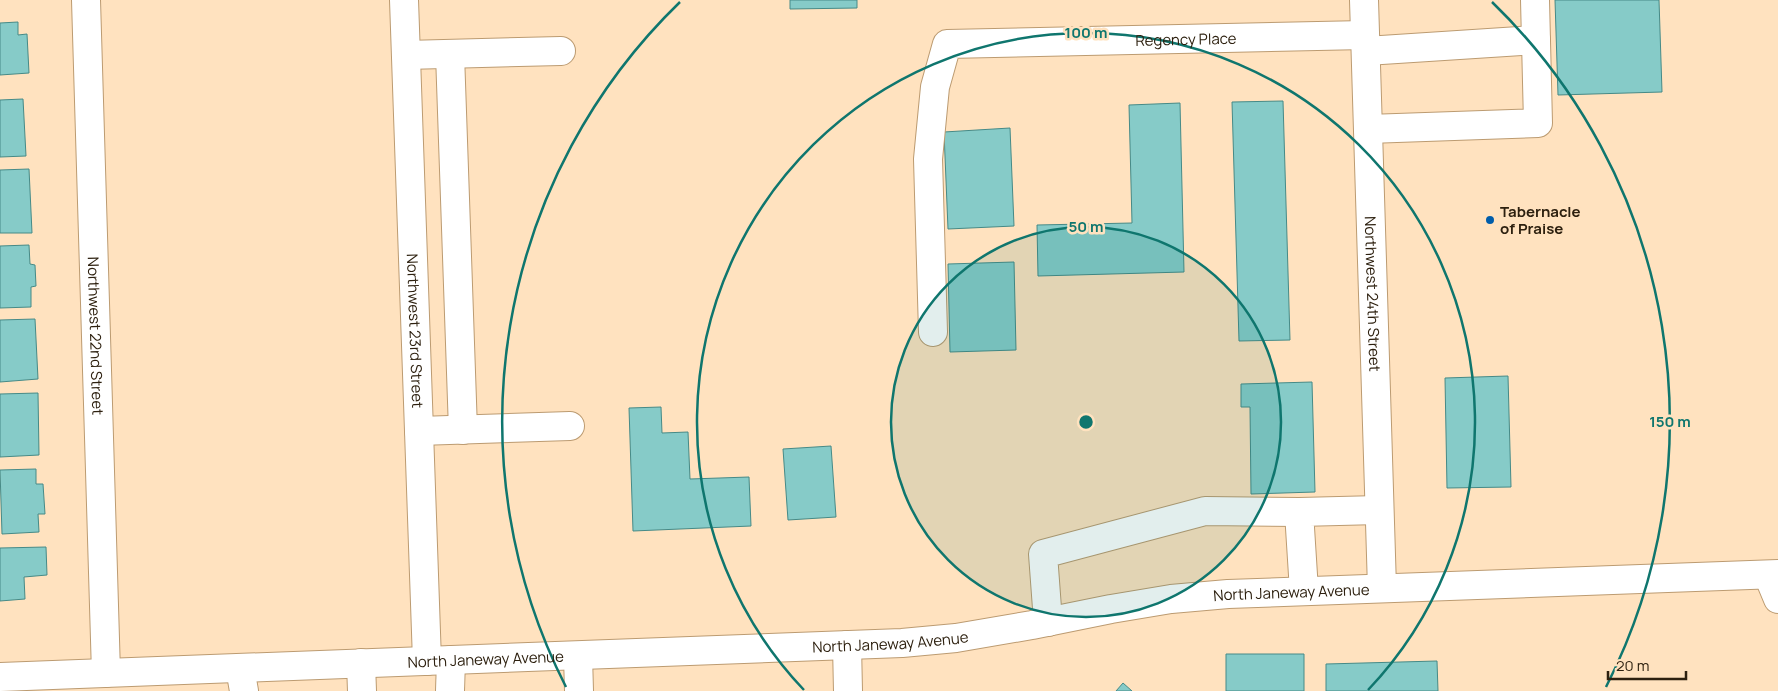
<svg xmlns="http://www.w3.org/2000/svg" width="1778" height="691" font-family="Manrope,sans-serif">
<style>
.building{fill:#86cbc8;stroke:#468a87}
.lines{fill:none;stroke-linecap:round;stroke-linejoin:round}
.minor-casing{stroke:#bc9b71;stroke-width:30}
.major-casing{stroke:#bc9b71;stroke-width:30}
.minor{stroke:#fff;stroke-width:28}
.major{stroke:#fff;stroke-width:28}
.ring{fill:none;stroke:#0f766e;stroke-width:2.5}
.poi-dot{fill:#005daa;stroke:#ffe2bf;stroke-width:2}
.labels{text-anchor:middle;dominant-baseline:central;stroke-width:5;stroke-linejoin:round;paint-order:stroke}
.street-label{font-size:15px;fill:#2d200f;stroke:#ffe2bf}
.poi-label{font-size:15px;font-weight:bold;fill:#2d200f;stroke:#ffe2bf;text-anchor:start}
.centre{fill:#0f766e;stroke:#ffe2bf;stroke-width:2.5}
.ring-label{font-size:15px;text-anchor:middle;font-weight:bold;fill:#0f766e;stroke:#ffe2bf;stroke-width:5;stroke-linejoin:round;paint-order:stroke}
</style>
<rect width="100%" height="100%" fill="#ffe2bf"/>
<path class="building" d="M790,0H857V8L790,9Z
M1555,0H1659L1662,92L1558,95Z
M18,22V35L27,34L29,73L0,75V23Z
M23,99L26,156L0,157V100Z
M1283,101L1290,340L1239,341L1232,102Z
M1180,103L1184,272L1038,276L1037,225L1132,223L1129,105Z
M1010,128L1014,226L948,229L944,132Z
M29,169L32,233H0V170Z
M29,245L30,264L35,265L36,286L31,287V307L0,308V246Z
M1014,262L1016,350L950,352L948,264Z
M35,319L38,379L0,382V320Z
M1508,376L1511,487L1447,488L1445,378Z
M1312,382L1315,492L1251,494L1250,407H1241V384Z
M38,393L39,455L0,457V394Z
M661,407L662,433L688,432L690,479L749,477L751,526L633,531L629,408Z
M831,446L836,517L788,520L783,449Z
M36,469V484H43L45,514H38L39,532L2,534L0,470Z
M46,547L47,575L24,577L25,599L0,601V548Z
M1226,654H1304V691H1226Z
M1437,661L1438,691H1326V664Z
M1123,683L1132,691H1116Z"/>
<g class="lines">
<g class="minor-casing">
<g id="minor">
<path id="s1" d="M86,0L106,673"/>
<path id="s2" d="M404,0L427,661"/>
<path id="s3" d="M1364,0L1382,588"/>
<path d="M1366,51L1536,40"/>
<path d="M450,54L463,430"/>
<path d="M406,55L561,51"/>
<path d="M1368,129L1538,123L1535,0"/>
<path id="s4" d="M933,332L928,159L935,87L947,44L1365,35"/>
<path d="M419,431L570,426"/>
<path d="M1768,575L1778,599"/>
<path d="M1304,591L1299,512L1379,510"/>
<path d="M1048,622L1043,554L1205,511L1299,512"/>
<path d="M847,645L848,691"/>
<path d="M578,656L579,691"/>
<path d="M361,663L362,691"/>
<path d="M240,668L244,691"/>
<path d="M450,691L451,660"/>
</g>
</g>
<g class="major-casing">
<g id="major">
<path id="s5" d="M0,677L902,643L956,638L1032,625L1111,609L1171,599L1228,594L1778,574"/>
</g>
</g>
<use href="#minor" class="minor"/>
<use href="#major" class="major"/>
</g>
<circle cx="1086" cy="422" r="195" fill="#0f766e" fill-opacity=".12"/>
<g class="ring">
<circle cx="1086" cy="422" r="195"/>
<path d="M804 690A389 389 0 1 1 1368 690"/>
<path d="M566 687A584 584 0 0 1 680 2M1492 2A584 584 0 0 1 1606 687"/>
</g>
<circle class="poi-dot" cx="1490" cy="220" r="5"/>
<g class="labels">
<g class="street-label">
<text stroke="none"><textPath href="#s4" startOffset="529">Regency Place</textPath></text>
<text stroke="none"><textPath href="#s3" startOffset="294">Northwest 24th Street</textPath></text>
<text stroke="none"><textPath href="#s2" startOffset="331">Northwest 23rd Street</textPath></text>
<text stroke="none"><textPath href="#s1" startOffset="336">Northwest 22nd Street</textPath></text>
<text stroke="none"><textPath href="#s5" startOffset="1296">North Janeway Avenue</textPath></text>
<text stroke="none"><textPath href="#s5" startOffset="891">North Janeway Avenue</textPath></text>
<text stroke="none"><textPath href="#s5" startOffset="486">North Janeway Avenue</textPath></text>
</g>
<g class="poi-label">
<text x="1500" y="211">Tabernacle<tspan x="1500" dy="17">of Praise</tspan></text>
</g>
</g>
<circle cx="1086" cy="422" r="8" class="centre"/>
<g class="ring-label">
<text x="1086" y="38">100 m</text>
<text x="1086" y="232">50 m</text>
<text x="1670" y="427">150 m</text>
</g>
<path d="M1608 671v8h78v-8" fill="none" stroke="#2d200f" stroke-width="2.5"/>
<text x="1616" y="671" font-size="15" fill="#2d200f" stroke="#ffe2bf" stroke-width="4" paint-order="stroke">20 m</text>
</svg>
